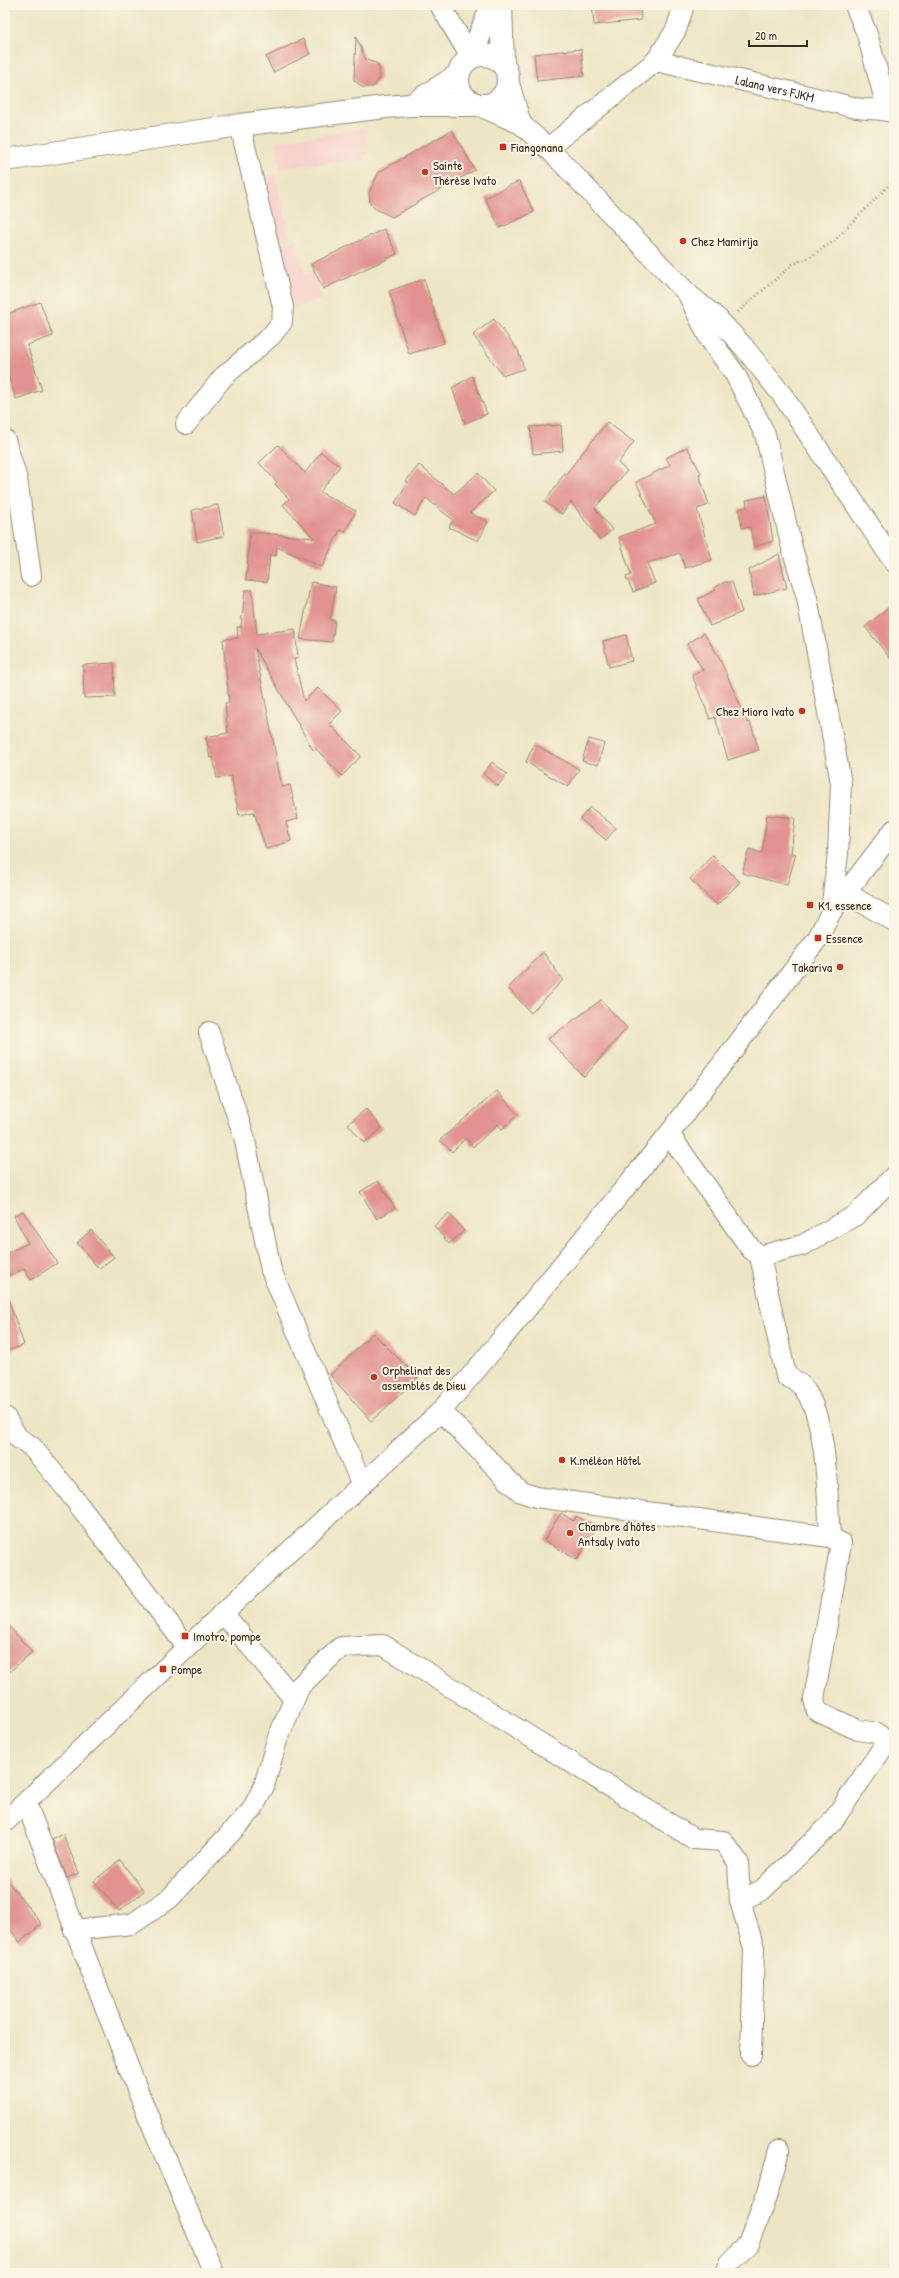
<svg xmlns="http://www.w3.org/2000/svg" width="899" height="2278" font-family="'Patrick Hand',sans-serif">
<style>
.built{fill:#f7d0cb}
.building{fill:#e29391}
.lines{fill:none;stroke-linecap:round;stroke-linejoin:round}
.minor-casing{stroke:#948872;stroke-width:22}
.major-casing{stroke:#948872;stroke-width:24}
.path{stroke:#948872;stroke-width:2.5;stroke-dasharray:1 3;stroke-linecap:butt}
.minor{stroke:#fff;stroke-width:20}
.major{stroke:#fff;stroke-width:22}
.poi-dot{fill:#c8321e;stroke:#fcf5e5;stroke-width:1.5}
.labels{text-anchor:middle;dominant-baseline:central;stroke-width:4;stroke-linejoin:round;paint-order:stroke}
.street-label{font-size:13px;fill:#3b2a1e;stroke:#fcf5e5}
.poi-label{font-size:13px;fill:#3b2a1e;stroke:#fcf5e5;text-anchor:start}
</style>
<rect width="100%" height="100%" fill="#fcf5e5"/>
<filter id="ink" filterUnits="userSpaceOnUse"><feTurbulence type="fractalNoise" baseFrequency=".025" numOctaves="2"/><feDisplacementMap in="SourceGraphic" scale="8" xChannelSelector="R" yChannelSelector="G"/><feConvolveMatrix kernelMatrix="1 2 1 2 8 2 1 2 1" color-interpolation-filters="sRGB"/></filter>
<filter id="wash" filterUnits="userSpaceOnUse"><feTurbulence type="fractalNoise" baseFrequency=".012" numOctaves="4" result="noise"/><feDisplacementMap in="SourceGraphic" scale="16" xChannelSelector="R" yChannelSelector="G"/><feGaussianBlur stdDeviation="0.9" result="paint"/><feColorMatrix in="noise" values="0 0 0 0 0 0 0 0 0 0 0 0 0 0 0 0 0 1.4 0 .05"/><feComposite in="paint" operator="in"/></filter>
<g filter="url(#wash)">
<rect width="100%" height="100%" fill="#ede6c6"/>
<path class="built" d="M365,128L369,154L364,155V161L348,163L347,160L280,169L276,141Z
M275,175L290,237L257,245L243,182Z
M295,240L305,274L313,272L321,299L290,309L266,249Z"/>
<g id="blocks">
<path class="building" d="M592,5H640L641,20L594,25Z
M356,37L366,60L376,63L379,67L380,78L373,87H362L354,80Z
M303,39L310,54L273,72L266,57Z
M581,49L584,76L537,81L534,54Z
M452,130L475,170L392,217L374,208L370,204L369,192L379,172Z
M519,181L534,212L500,228L485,198Z
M384,229L397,254L323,289L311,264Z
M424,279L444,343L409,354L389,291Z
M40,302L53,336L27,345L42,390L16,399L5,366V315Z
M494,319L518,350L524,369L505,375L502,374L473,335Z
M472,376L487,414L465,423L452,388Z
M607,422L634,442L618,463L627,471L595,508L612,530L600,540L571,502L562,514L545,502L565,473V475Z
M561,425L563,451L533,454L530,427Z
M278,445L305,473L321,452L340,466L320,492L356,511L345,532L340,530L322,567L277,547L276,556L270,555L267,582L246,580L250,532L314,538L283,505L289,499L275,484L277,482L259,463Z
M687,447L701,473L699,474L709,505L697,509L712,560L685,568L680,553L647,563L655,583L633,592L626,577L631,575L619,537L656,524L636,482L670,465L666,458Z
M419,465L454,494L478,473L494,491L470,513L488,522L478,541L449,527L453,520L426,498L415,516L395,503L408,482L406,481Z
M766,496L773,541L754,547L750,527L742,528L739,509L747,507L746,500Z
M218,505L224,536L197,542L192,510Z
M779,554L787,588L754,596L749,570Z
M311,582L336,587L330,620H335L332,642L300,639Z
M725,582H732L742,612L710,626L698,599L716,590L714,588Z
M245,590H252L257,634L295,629L298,658L294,659L304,701L318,688L342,711L329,724L361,756L342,776L315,748L313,750L255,648L282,787L290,785L298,819L286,822L291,841L266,849L254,812L239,815L231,776L217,778L213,757L210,758L206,737L228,733L225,703H229L223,639L238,638L237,627H241Z
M894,603V663L865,627Z
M704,633L719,657L748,723L750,722L759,750L728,760L715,717L710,719L692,675L703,670L687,644Z
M626,635L632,661L609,667L603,641Z
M114,663L115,697L84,698L83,665Z
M589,739L604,743L598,765L582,761Z
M534,744L579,769L568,787L526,762Z
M492,762L507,774L498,786L483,774Z
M590,807L616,828L606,840L580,819Z
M767,815L795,818L791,853L796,854L787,885L742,873L749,849L762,853Z
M713,855L740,882L717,905L690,879Z
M543,952L563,980L531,1013L508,988Z
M601,1000L627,1028L584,1077L548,1039Z
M497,1091L518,1115L502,1129L498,1124L473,1147L466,1138L452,1152L440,1140Z
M366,1109L382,1128L364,1143L348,1124Z
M378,1181L395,1208L377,1219L360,1192Z
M23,1211L57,1263L31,1280L24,1269L5,1277V1254L28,1243L14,1216Z
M449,1213L464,1231L449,1244L434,1226Z
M91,1230L114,1257L99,1269L77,1243Z
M8,1298L24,1345L5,1352V1299Z
M373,1333L418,1378L371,1421L330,1375Z
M561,1513L574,1521L576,1516L597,1526L577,1560L544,1540Z
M5,1622L32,1652L5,1676Z
M63,1834L79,1873L67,1878L52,1839Z
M120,1860L144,1891L119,1911L94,1881Z
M5,1878L42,1924L20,1942L5,1923Z"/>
</g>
</g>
<g filter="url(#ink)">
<use href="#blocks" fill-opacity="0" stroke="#948872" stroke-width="1"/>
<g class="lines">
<g class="minor-casing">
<g id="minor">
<path d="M440,5L471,57"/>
<path d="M855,5L867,34L888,111"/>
<path id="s1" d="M656,61C721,76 787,90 852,107C866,111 881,107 894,113"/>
<path d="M509,83L521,124"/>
<path d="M477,105L521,124L548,148L688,294L718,319L743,346L783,396L894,562"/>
<path d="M548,148L656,61L676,30L684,5"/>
<path d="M688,294L709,338L735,374L765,434L792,548L807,598L841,783L838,853L831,912"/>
<path d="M186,424L223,377L271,336L282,322L283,307L240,125"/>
<path d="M5,440L17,479L31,576"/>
<path d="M846,893L894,921"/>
<path d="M209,1032L244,1136L271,1270L362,1485"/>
<path d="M669,1134L751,1249L760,1256L803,1245L856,1215L894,1176"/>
<path d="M760,1256L786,1376C793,1379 801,1383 805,1390C828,1424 827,1496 830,1537"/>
<path d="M441,1411L511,1483L521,1492L536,1497L830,1537L841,1543L814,1699L817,1711L858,1730L877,1733L884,1740V1746L830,1825L762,1890L740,1901L754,1948L751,2055"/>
<path d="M5,1417L18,1438L31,1446L65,1487L187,1647"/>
<path d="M223,1613L294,1699"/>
<path d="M26,1803L139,2094L214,2273"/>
<path d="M5,1822L223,1613L441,1411L492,1351L669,1134L818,938L831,912L894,830"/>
<path d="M74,1930L132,1924L170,1898L252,1810L264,1786L277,1740L300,1686L341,1647L383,1645L694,1839L723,1841L738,1862L740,1901"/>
<path d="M726,2273L730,2263L748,2244L768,2192L779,2150"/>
</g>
</g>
<g class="major-casing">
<path id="major" d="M501,5L503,63
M458 80a25 25 0 1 1 50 0a25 25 0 1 1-50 0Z
M471,57L492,5
M411,105L458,75
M5,160L240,125L385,107L411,105H477"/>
</g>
<path class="path" d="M738,312L793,264L808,258L834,241L894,180"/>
<use href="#minor" class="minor"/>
<use href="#major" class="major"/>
</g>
</g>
<g class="poi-dot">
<rect x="499" y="143" width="8" height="8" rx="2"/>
<circle cx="425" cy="172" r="4"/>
<circle cx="683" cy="241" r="4"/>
<circle cx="802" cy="711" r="4"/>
<rect x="806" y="901" width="8" height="8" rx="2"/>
<rect x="814" y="934" width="8" height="8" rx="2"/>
<circle cx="840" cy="967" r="4"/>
<circle cx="374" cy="1377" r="4"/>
<circle cx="562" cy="1460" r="4"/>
<circle cx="570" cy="1533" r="4"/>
<rect x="181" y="1632" width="8" height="8" rx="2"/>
<rect x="159" y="1665" width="8" height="8" rx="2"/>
</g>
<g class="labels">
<g class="street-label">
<text stroke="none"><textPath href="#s1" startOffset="122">Lalana vers FJKM</textPath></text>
</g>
<g class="poi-label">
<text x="511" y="147">Fiangonana</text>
<text x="433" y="165">Sainte<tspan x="433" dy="15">Thérèse Ivato</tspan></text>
<text x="691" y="241">Chez Mamirija</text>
<text x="794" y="711" text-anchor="end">Chez Miora Ivato</text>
<text x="818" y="905">K1, essence</text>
<text x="826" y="938">Essence</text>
<text x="832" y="967" text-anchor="end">Takariva</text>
<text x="382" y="1370">Orphelinat des<tspan x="382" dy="15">assemblés de Dieu</tspan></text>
<text x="570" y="1460">K.méléon Hôtel</text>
<text x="578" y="1526">Chambre d'hôtes<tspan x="578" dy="15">Antsaly Ivato</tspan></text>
<text x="193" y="1636">Imotro, pompe</text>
<text x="171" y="1669">Pompe</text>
</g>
</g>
<rect width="899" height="2278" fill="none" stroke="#fcf5e5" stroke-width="20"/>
<path d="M749 40v6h58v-6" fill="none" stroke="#3b2a1e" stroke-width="2"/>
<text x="755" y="40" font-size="12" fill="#3b2a1e" stroke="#fcf5e5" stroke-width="3" paint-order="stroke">20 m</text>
</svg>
